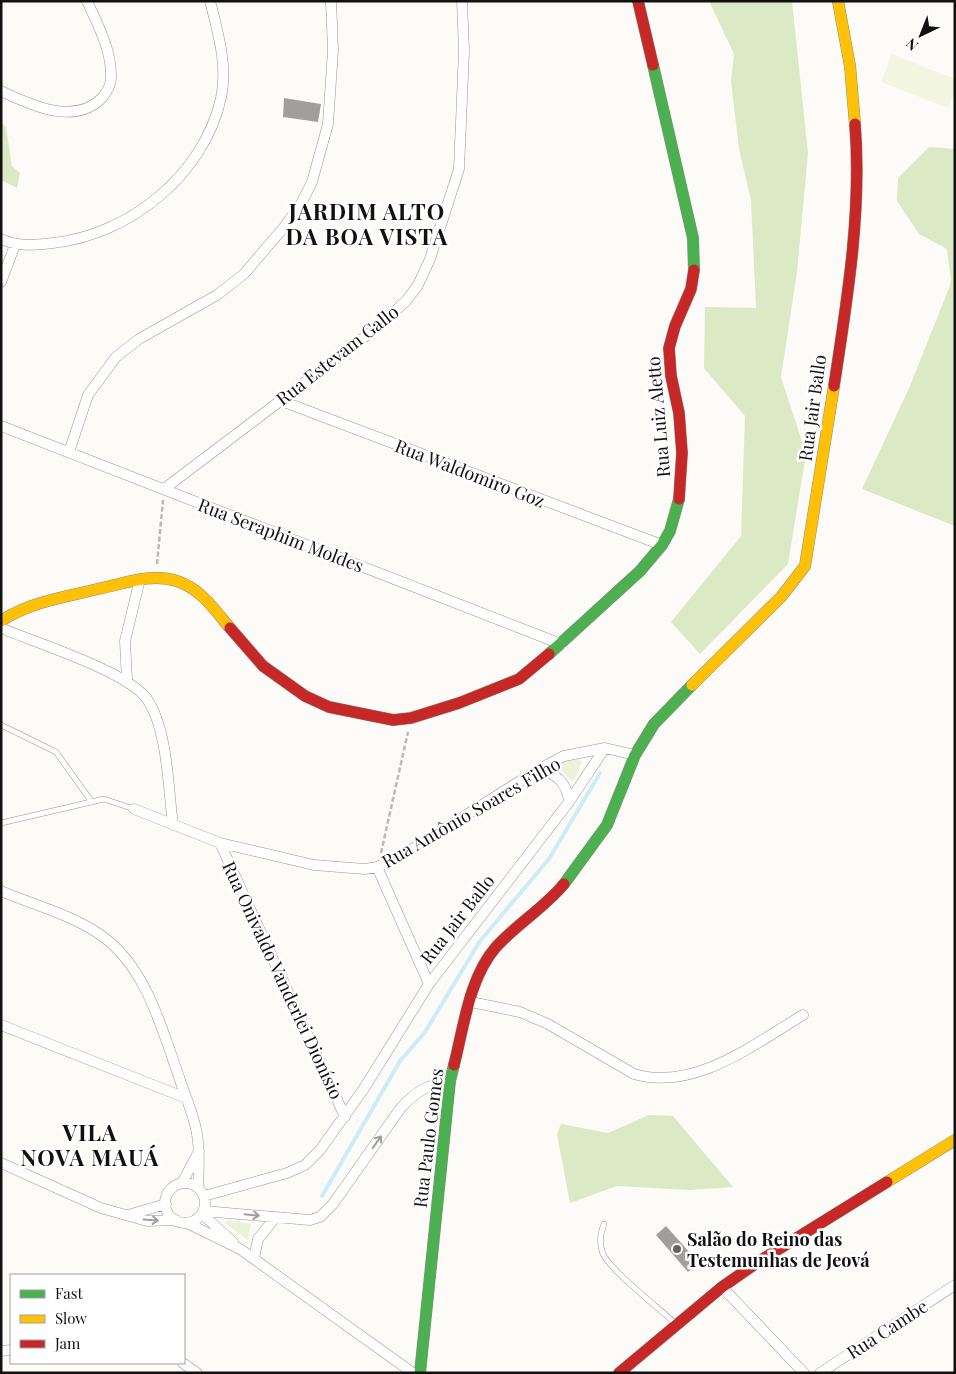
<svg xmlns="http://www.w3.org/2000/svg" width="956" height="1374" font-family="'Playfair Display',serif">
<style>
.green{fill:#eaf2d7}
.forest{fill:#dbe9c5}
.pitch{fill:#f2f6e1}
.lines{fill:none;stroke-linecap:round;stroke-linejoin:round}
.stream{stroke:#cdecf6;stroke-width:4}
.building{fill:#a19f9c}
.lane-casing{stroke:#979695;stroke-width:6}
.street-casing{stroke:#979695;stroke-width:11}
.fast-casing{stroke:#8e8d8b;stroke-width:12}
.slow-casing{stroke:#8e8d8b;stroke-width:12}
.jam-casing{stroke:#8e8d8b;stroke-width:12}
.path{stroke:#b9b9b8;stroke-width:2.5;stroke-dasharray:5 2.5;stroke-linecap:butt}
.lane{stroke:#fffefe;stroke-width:5}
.street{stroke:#fffefe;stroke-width:10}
.fast{stroke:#4caf50;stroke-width:11}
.slow{stroke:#ffc107;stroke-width:11}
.jam{stroke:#c62828;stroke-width:11}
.oneway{stroke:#a09f9f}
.poi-dot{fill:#646362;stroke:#fff;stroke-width:2}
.labels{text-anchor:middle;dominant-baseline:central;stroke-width:5;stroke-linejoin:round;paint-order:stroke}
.street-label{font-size:18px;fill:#111;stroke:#fff}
.poi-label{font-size:18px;font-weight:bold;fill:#111;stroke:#fff;text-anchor:start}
.district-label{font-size:22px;font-weight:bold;letter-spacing:1px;fill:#111;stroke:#fff}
</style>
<rect width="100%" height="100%" fill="#fdfbf7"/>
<path class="green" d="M578,759L582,762L573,782L558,767L566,761Z
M229,1220L251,1224L248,1240L225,1223Z"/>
<path class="forest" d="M709,1H792L808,153L797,272L781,377L806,454L788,564L700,654L671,622L741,536L745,416L704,368L705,307L756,308L751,200L739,149L731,81L734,54Z
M1,123L6,127L12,166L20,173L17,188L1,180Z
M929,147L955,149V526L862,489L910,386L949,288L951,281L947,249L919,234L897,201L898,178Z
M649,1115L673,1116L733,1187L689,1190L617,1186L570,1203L557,1134L561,1124L608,1133Z"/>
<path class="pitch" d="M892,54L955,79V92L948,108L881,82Z"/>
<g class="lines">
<path class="stream" d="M322,1196L400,1061L425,1032L480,941L549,859L600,773"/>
</g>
<path class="building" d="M284,98L321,104L318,122L283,117Z
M666,1226L699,1263L688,1272L656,1235Z"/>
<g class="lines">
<g class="lane-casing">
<path id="lane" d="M1,725L56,752L92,802
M1,823L104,799L134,809
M604,1224C600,1234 599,1244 603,1254C611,1271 660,1309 676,1324"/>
</g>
<g class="street-casing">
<path id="street" d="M1,91C31,105 74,126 102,98C106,93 111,85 111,78C112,51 98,25 87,1
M1,239C19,247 34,245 53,243C129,235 204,175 221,98C228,66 218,33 210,1
M1,282L15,245
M279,400L662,545
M1,426L561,644
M69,452L88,395L116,357L139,339L217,295L244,274L285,226L302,202L312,182L328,124L333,50L331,1
M164,489L379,326L406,301L418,285L430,259L459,169L464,51L462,1
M1,628C36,643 127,671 147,699C168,730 168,788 173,825
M127,680L125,641L140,579
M539,769C557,774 567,783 569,802
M134,809L220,843L314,865L365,869L377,867L403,855L539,769L564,756L605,748L635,755
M220,843L345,1117
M377,867L429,984
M1,891C34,905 73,915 102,936C146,967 162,1029 179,1077C185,1096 194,1115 197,1134C200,1152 199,1170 198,1187
M471,1002L520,1012L548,1024L634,1074C694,1092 754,1044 803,1015
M1,1025L186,1098
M1,1163L101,1208L147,1221L176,1220
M182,1183L199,1151
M165 1203a20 20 0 1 1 40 0a20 20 0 1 1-40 0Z
M204,1196L287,1173L305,1165L320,1150L363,1090L429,984L569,802L605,748
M204,1211L310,1220L320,1217L333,1204L400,1109C417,1090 426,1086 450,1081
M202,1214L233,1242
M128,1215L166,1204
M187,1223L240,1249L413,1373
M254,1258L258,1239L275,1218
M722,1287L804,1373
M1,1351L11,1350
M183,1363L197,1373
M820,1373L955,1285"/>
</g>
<g class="fast-casing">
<path id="fast" d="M653,65L693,238L694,270
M549,654L640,571L662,545L670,531L679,499
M564,884L607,825L635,755L654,724L692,685
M420,1373L450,1081L454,1065"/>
</g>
<g class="slow-casing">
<path id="slow" d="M838,1L850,66L855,124
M1,621C32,601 66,597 102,588C126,583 152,573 177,581C201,589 214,609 230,628
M692,685L781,597L805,566L834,386
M887,1182L955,1140"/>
</g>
<g class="jam-casing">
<path id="jam" d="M638,1L653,65
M834,386C847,301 862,211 855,124
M679,499L682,453L679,413L671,376L669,348L675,326L691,289L694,270
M230,628L263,666L305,696L329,707L393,720L411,718L459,703L519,679L549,654
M454,1065C464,1026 469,978 496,947C517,924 544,908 564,884
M619,1373L722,1287L758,1262L887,1182"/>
</g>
<path class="path" d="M157,564L163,500
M381,853L408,732"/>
<use href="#lane" class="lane"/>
<use href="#street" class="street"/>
<use href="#fast" class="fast"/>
<use href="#slow" class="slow"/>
<use href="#jam" class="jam"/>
</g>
<defs><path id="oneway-shaft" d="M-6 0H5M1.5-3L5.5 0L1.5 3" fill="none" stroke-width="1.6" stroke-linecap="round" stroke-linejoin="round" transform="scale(1.25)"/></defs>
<g class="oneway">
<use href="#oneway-shaft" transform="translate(377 1142) rotate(-55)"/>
<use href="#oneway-shaft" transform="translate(252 1215) rotate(6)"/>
<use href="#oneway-shaft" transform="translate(151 1220) rotate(4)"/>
</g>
<circle class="poi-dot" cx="677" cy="1249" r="5"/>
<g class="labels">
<g class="street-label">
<text transform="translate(337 355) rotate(-38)">Rua Estevam Gallo</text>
<text transform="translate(812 408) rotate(-82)">Rua Jair Ballo</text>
<text transform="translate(658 417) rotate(-95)">Rua Luiz Aletto</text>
<text transform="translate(470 473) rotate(21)">Rua Waldomiro Goz</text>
<text transform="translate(281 535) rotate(21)">Rua Seraphim Moldes</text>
<text transform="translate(471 812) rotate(-30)">Rua Antônio Soares Filho</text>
<text transform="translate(457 919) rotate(-52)">Rua Jair Ballo</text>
<text transform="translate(283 980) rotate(65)">Rua Onivaldo Vanderlei Dionísio</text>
<text transform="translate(428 1138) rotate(-83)">Rua Paulo Gomes</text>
<text transform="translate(887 1329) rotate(-33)">Rua Cambe</text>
</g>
<g class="poi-label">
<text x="687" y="1239">Salão do Reino das<tspan x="687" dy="21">Testemunhas de Jeová</tspan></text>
</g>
<g class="district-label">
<text x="367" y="211">JARDIM ALTO<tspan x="367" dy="25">DA BOA VISTA</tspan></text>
<text x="90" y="1132">VILA<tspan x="90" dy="25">NOVA MAUÁ</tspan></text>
</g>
</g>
<rect width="956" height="1374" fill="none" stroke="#111111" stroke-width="5"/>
<rect x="10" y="1274" width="175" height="90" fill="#ffffff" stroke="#a0a0a0"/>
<rect x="20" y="1290" width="25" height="8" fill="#4caf50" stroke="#a0a0a0"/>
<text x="55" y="1299" font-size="15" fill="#111111">Fast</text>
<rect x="20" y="1315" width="25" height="8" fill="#ffc107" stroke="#a0a0a0"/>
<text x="55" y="1324" font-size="15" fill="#111111">Slow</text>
<rect x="20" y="1340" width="25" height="8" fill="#c62828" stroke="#a0a0a0"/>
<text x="55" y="1349" font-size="15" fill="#111111">Jam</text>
<g transform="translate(921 35) rotate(223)" stroke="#ffffff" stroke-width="4" paint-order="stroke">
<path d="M0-4L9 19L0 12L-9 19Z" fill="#111111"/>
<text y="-8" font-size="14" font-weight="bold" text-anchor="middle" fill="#111111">N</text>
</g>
</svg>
